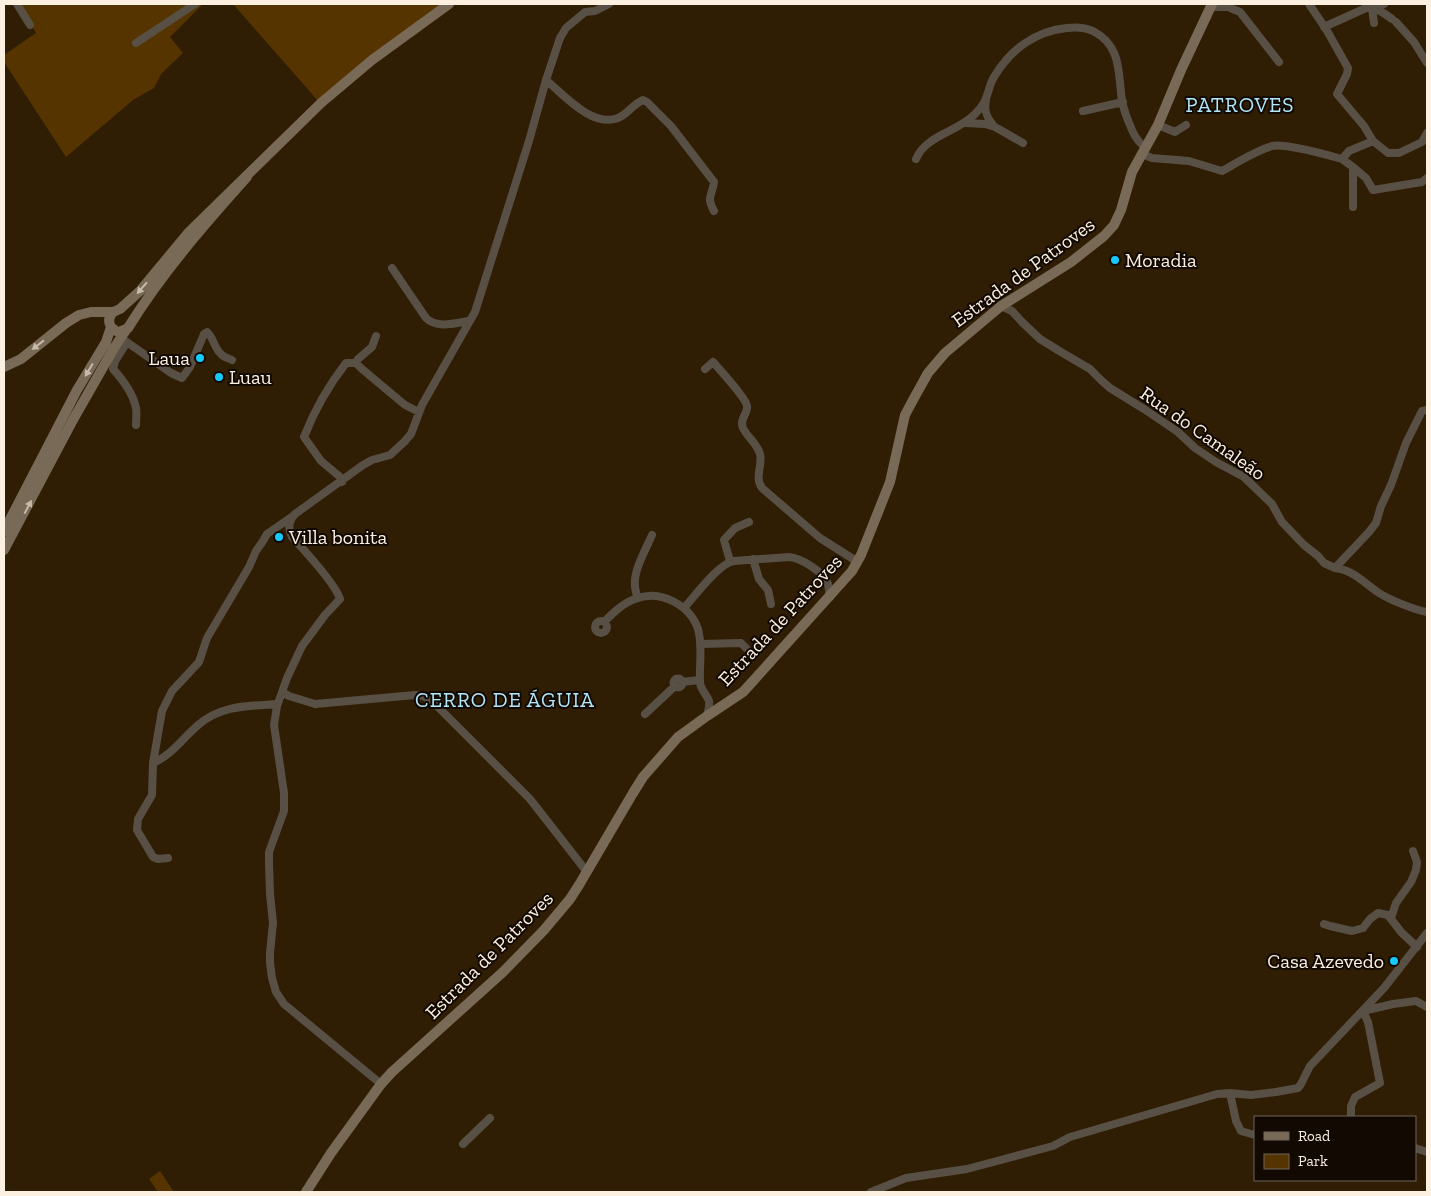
<svg xmlns="http://www.w3.org/2000/svg" width="1431" height="1196" font-family="'Zilla Slab',serif">
<style>
.green{fill:#553400}
.lines{fill:none;stroke-linecap:round;stroke-linejoin:round}
.street{stroke:#595045;stroke-width:8}
.secondary{stroke:#796a58;stroke-width:10}
.oneway{fill:#c8baaa}
.poi-dot{fill:#16cafb;stroke:#110902;stroke-width:2}
.labels{text-anchor:middle;dominant-baseline:central;stroke-width:4;stroke-linejoin:round;paint-order:stroke}
.poi-label{font-size:20px;fill:#fcf0e1;stroke:#110902;text-anchor:start}
.street-label{font-size:20px;fill:#fcf0e1;stroke:#110902}
.neighbourhood-label{font-size:21px;letter-spacing:1px;fill:#b2e6fa;stroke:#110902}
</style>
<rect width="100%" height="100%" fill="#2f1d04"/>
<path class="green" d="M19,4H203L170,37L183,53L161,74L154,88L133,100L66,157L4,62V55L36,33Z
M233,4H445L319,102Z
M160,1171L174,1192H158L149,1179Z"/>
<g class="lines">
<path class="street" d="M17,4L30,25
M1210,7H1228L1240,12L1279,62
M1396,22L1414,42L1427,63
M1374,23L1372,8L1384,4
M1324,27L1366,8C1376,7 1384,13 1392,19
M136,43L195,4
M546,80C564,95 592,128 618,118C628,114 633,104 643,100L647,102L671,126L714,182C712,197 706,196 714,211
M986,100C984,110 986,117 993,125
M1083,111L1123,102
M966,123L985,124L995,127L1023,143
M1158,125L1175,132L1186,125
M1373,141L1388,153H1399L1422,142L1427,133
M1142,154L1152,158L1189,161L1222,171C1238,162 1255,151 1272,146C1286,143 1327,155 1342,159L1349,151L1373,141L1364,126L1337,94L1347,74L1348,68L1326,29L1309,4
M916,159C926,135 958,132 975,114C979,110 984,104 986,98C989,91 990,83 994,77C1010,50 1035,31 1067,28C1076,27 1084,27 1093,31C1122,46 1118,73 1122,101C1124,111 1128,121 1132,130C1135,137 1139,143 1146,148
M1342,159L1353,167V207
M1353,167L1366,178L1373,190L1422,182L1427,178
M392,268L426,318C437,329 455,323 469,321
M1001,306L1012,311L1022,322L1040,339L1061,352L1090,369L1102,381L1110,388L1144,409L1178,432L1195,448L1216,462L1244,477L1272,504L1282,522L1304,545L1318,556L1324,563L1335,568L1369,532L1376,523L1381,506L1391,485L1406,443L1422,411L1427,410
M121,338L171,373L182,378L190,367L204,334L207,332C214,338 214,348 221,354C223,357 228,358 232,360
M127,342L115,361L113,369C123,380 133,393 136,408C137,413 136,419 136,425
M356,363L358,359L372,347L376,336
M705,369L713,362C720,370 746,398 747,406C748,414 739,419 743,428C747,437 757,443 760,454C763,465 754,477 762,488L820,538L858,562
M342,482L339,476L321,461L304,437C314,411 329,385 346,363H356L362,369L405,405L419,412
M753,559L759,579L768,590L771,604
M730,561L724,540L735,528L749,522
M1335,568C1354,570 1365,584 1379,593C1390,600 1415,610 1427,612
M637,598C637,594 635,590 635,586C633,571 646,549 652,535
M684,608C695,596 719,563 734,561L789,557C801,558 824,572 828,584C829,588 829,593 830,597
M595 627a6 6 0 1 1 12 0a6 6 0 1 1-12 0Z
M604,622C613,613 623,603 635,599C660,589 690,605 698,629C703,647 699,666 700,683C701,690 707,695 709,701C710,706 708,711 707,716
M700,644L741,643L746,648
M673.5 683a4.5 4.5 0 1 1 9 0a4.5 4.5 0 1 1-9 0Z
M682,682L700,680
M282,692L289,696L315,704L415,695L423,696L434,703L530,799L587,872
M645,714L674,687
M153,763C172,755 182,739 197,726C220,705 249,706 277,704
M168,858L158,859L153,857L137,830L138,819L152,795L153,763L162,711L172,691L199,662L207,638L249,567L256,551L263,541L267,534L293,516
M1391,918L1396,903L1411,882L1416,870L1417,862L1413,851
M1324,924L1330,926L1352,931L1363,928L1370,919L1378,913L1388,915L1401,932L1417,947
M381,1084L284,1004L276,992L272,978L270,963V953L273,923L270,894L269,863V852L284,811V793L274,725L277,706L287,678L302,646L325,615L340,599C335,583 305,551 292,537C288,528 288,522 295,514L363,465L372,460L390,455L404,442L411,434L422,405L475,312L529,141L546,80L560,38L566,28L585,12L595,11L609,4
M1230,1093L1236,1121L1241,1131L1255,1135
M1351,1117V1106L1355,1097L1380,1083L1368,1022L1363,1011L1393,1004L1416,1001L1427,1007
M463,1144L490,1118
M1415,1148L1427,1152
M871,1192L906,1178L967,1169L1053,1146L1070,1137L1217,1094L1230,1093L1251,1095L1276,1092L1298,1088L1301,1084L1310,1066L1384,988L1427,933"/>
<path class="secondary" d="M247,177C204,225 162,273 128,328L119,332C109,329 106,320 113,312L120,309L140,291L189,232L321,103L372,60L449,4
M4,367L21,359L66,323L79,315L91,312H113
M4,531L77,390L106,342L111,327
M4,550L74,418L114,348L126,330
M306,1192L331,1153L381,1084L392,1072L503,972L544,930L560,911L570,899L579,885L633,793L643,777L678,737L707,716L743,692L754,680L852,571L861,555L890,482L905,415L913,400L928,373L945,353L1001,306L1071,262L1104,236L1114,225L1121,210L1132,172L1158,125L1181,70L1212,4"/>
</g>
<defs><path id="oneway-solid" d="M-6-.8H1V-3.2L6.5 0L1 3.2V.8H-6Z" transform="scale(1.25)"/></defs>
<g class="oneway">
<use href="#oneway-solid" transform="translate(142 288) rotate(131)"/>
<use href="#oneway-solid" transform="translate(38 345) rotate(142)"/>
<use href="#oneway-solid" transform="translate(89 370) rotate(121)"/>
<use href="#oneway-solid" transform="translate(28 507) rotate(-62)"/>
</g>
<g class="poi-dot">
<circle cx="1115" cy="260" r="5"/>
<circle cx="200" cy="358" r="5"/>
<circle cx="219" cy="377" r="5"/>
<circle cx="279" cy="537" r="5"/>
<circle cx="1394" cy="961" r="5"/>
</g>
<g class="labels">
<g class="poi-label">
<text x="1125" y="260">Moradia</text>
<text x="190" y="358" text-anchor="end">Laua</text>
<text x="229" y="377">Luau</text>
<text x="289" y="537">Villa bonita</text>
<text x="1384" y="961" text-anchor="end">Casa Azevedo</text>
</g>
<g class="street-label">
<text transform="translate(1023 272) rotate(-36)">Estrada de Patroves</text>
<text transform="translate(1203 433) rotate(35)">Rua do Camaleão</text>
<text transform="translate(780 620) rotate(-47)">Estrada de Patroves</text>
<text transform="translate(489 955) rotate(-45)">Estrada de Patroves</text>
</g>
<g class="neighbourhood-label">
<text x="1240" y="104">PATROVES</text>
<text x="505" y="699">CERRO DE ÁGUIA</text>
</g>
</g>
<rect width="1431" height="1196" fill="none" stroke="#fcf0e1" stroke-width="10"/>
<rect x="1254" y="1116" width="162" height="65" fill="#110902" stroke="#6f655b"/>
<rect x="1264" y="1132" width="25" height="8" fill="#796a58" stroke="#6f655b"/>
<text x="1298" y="1141" font-size="15" fill="#fcf0e1">Road</text>
<rect x="1264" y="1154" width="25" height="15" fill="#553400" stroke="#6f655b"/>
<text x="1298" y="1166" font-size="15" fill="#fcf0e1">Park</text>
</svg>
